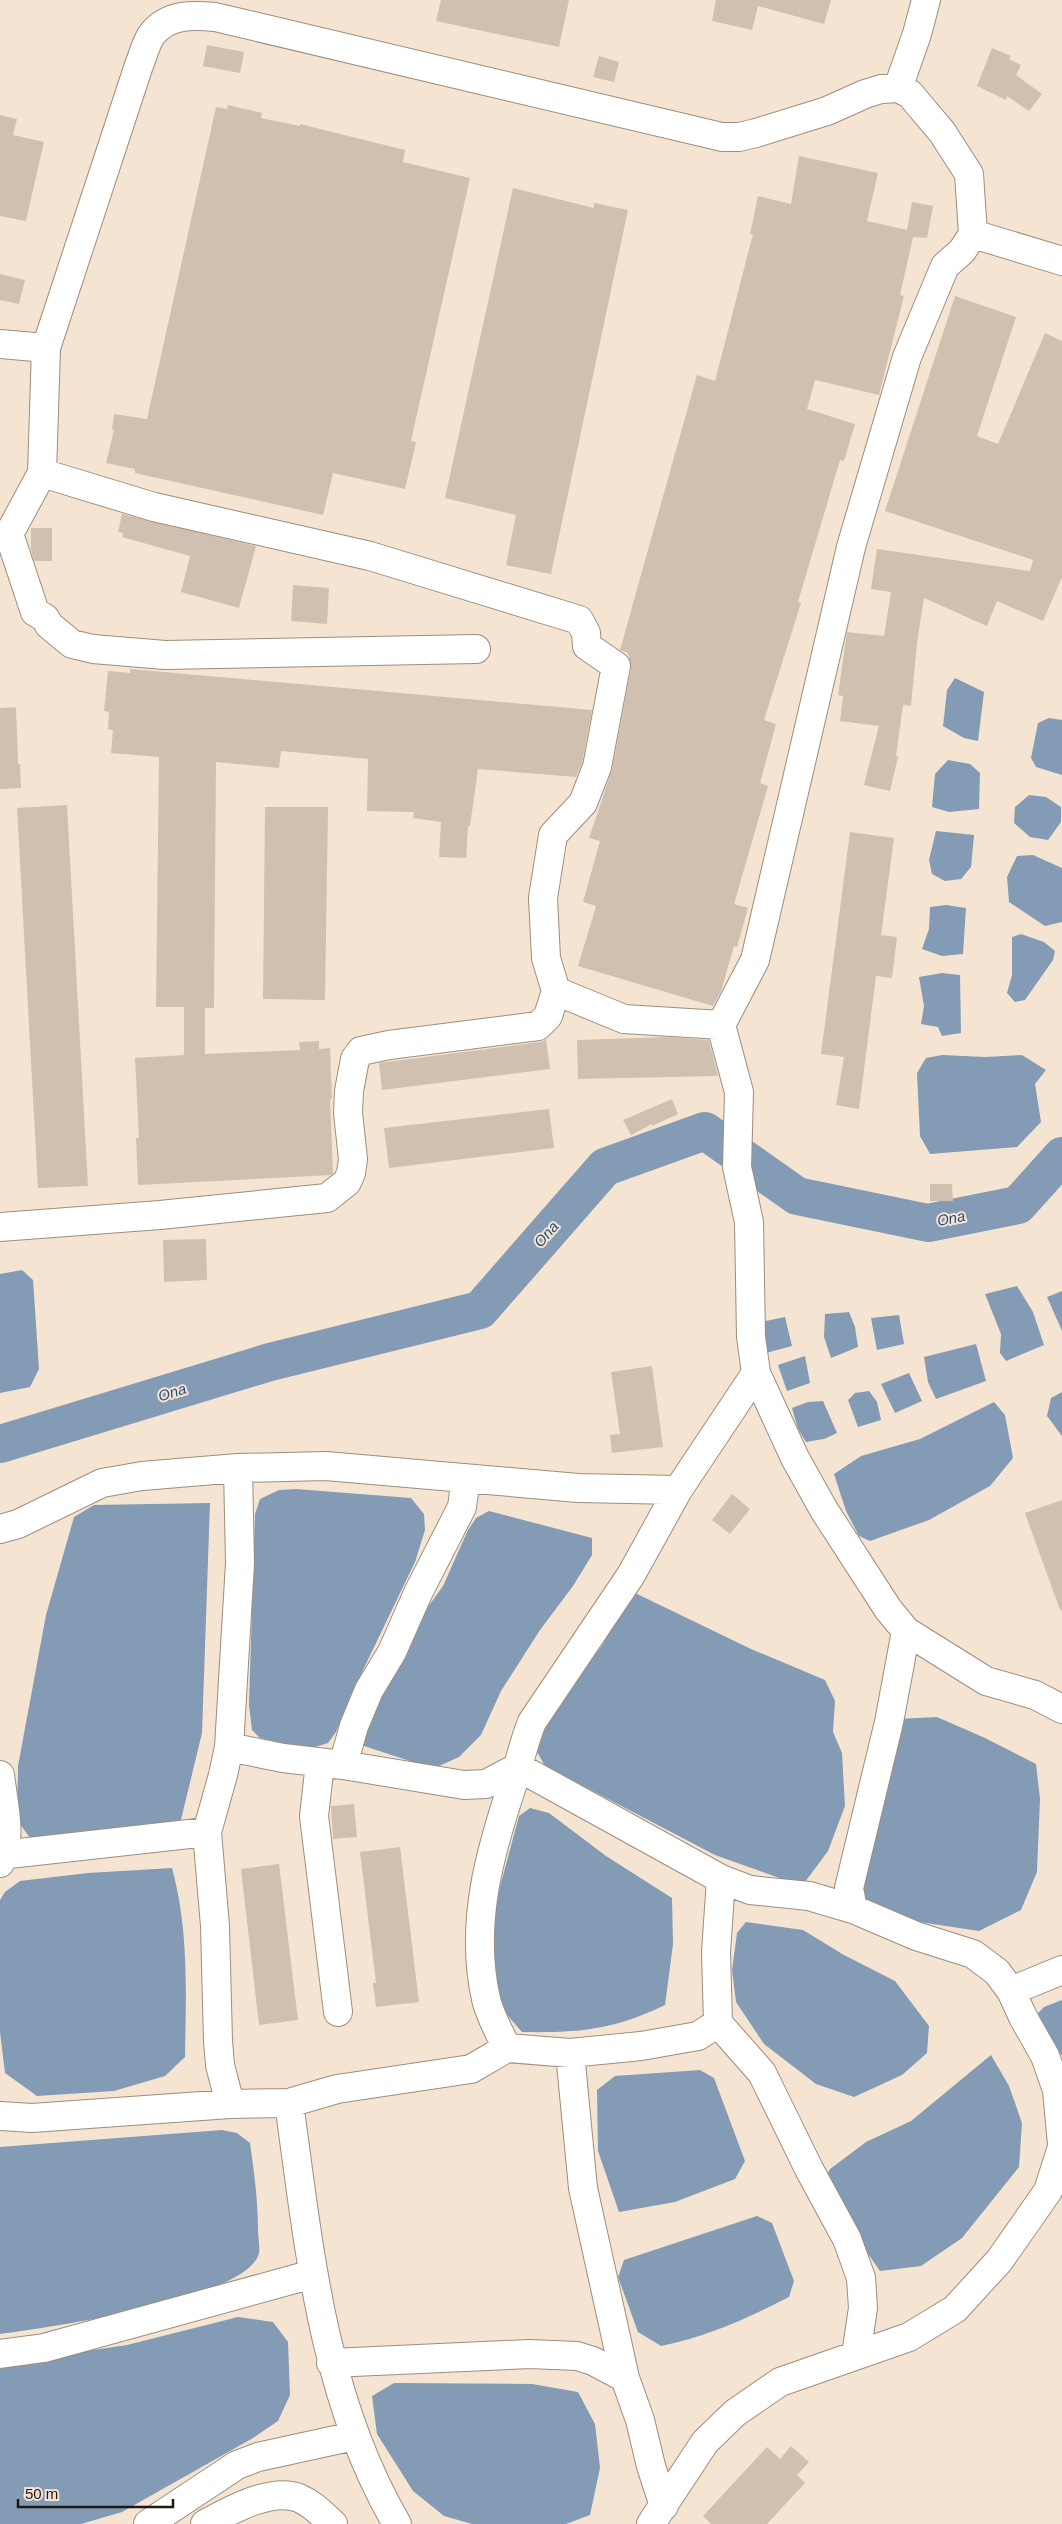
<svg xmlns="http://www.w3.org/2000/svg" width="1062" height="2524" font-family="Helvetica,sans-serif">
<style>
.water{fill:#839bb4}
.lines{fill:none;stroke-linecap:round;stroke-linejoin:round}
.river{stroke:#839bb4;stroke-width:38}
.building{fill:#d0c0af}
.minor-casing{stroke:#9d8d7d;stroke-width:30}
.minor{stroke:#fff;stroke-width:28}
.labels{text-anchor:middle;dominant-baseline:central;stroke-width:4;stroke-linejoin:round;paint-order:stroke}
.water-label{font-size:15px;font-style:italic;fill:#284f74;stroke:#f6e4d3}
</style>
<rect width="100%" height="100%" fill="#f6e4d3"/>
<path class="water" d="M955,678L984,692L978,741L964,738L943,726L947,690Z
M1049,718L1062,720V775L1036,767L1031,758L1038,723Z
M948,760L970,764L980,773L979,809L949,812L932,807L935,774Z
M1029,795L1046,797L1061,807V822L1048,840L1030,837L1014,823L1015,807Z
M936,831L974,835L971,867L961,879L945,881L932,874L929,860Z
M1033,855L1062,868V922L1045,926L1009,902L1007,877L1017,856Z
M946,905L966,908L963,954L942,956L922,949L929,929L930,907Z
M1021,934L1044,942L1055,951L1053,960L1025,1000L1015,1002L1007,993L1012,975V937Z
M942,973L960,975L961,1033L942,1036L938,1027L921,1024L924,1006L919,977Z
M942,1055L985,1057L1022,1055L1046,1070L1035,1084L1041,1122L1017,1147L930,1154L920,1136L917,1073L926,1058Z
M22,1270L33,1280L39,1369L30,1387L0,1393V1274Z
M1017,1286L1033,1312L1044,1345L1006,1361L1000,1353L1001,1334L985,1294Z
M1062,1291V1331L1047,1297Z
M849,1312L855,1327L858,1347L831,1358L824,1337L825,1314Z
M899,1315L904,1344L877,1350L871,1318Z
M785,1317L792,1346L762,1354L756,1323Z
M976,1344L986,1381L936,1399L928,1382L924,1357Z
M805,1356L810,1383L787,1391L778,1365Z
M909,1373L922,1401L895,1413L881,1384Z
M869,1391L877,1402L881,1420L858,1427L848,1400L855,1393Z
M1062,1392V1436L1047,1416L1051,1398Z
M823,1401L837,1433L824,1439L806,1442L798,1429L792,1408L808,1402Z
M994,1402L1005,1415L1013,1458L990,1486L929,1520L870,1541L859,1536L846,1511L834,1474L861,1456L920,1439Z
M296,1489L411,1498L424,1514L425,1530L415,1562L352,1693L336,1732L328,1743L312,1748L298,1747L260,1738L252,1730L249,1705L255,1514L260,1499L279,1490Z
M210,1503L202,1733L179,1828L30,1838L17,1820L18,1766L46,1615L74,1517L94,1505Z
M489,1511L592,1538V1555L573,1586L540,1630L501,1691L481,1735L459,1757L439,1766L422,1765L364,1746L361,1738L374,1706L386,1691L420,1618L443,1586L468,1530L476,1518Z
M633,1592L751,1649L825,1680L835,1701L833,1732L842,1753L845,1806L828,1851L805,1882L785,1880L715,1855L545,1766L536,1750V1734L601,1647Z
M937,1717L985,1738L1036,1764L1040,1799L1037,1872L1021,1910L979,1931L906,1920L859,1897L897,1719Z
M530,1808L549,1813L606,1856L672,1898L673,1944L665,2005C614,2030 578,2033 522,2032L502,2009L495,1980L493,1913L519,1816Z
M172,1868C189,1930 186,1993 185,2057L165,2076L114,2091L37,2096L5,2073L0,2032V1900L5,1892L20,1881L88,1873Z
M746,1922L803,1930L844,1955L895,1981L929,2026L927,2053L902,2075L854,2097L816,2084L764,2044L736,2002L732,1970L737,1933Z
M1062,2000V2055L1040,2038L1031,2020L1044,2007Z
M991,2055L1009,2086L1022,2123L1019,2167L962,2238L921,2266L880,2271L821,2186L830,2169L866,2142L911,2121Z
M700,2070L714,2078L745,2161L735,2179L675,2202L619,2212L598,2151L597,2090L615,2076Z
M222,2130L237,2133L250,2143C254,2172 258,2200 258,2230C258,2237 260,2246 259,2253C249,2299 45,2328 0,2334V2147Z
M757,2216L772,2223L794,2281L789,2297C748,2318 706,2337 661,2346L638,2332L618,2277L624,2260Z
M238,2317L273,2322L288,2342L290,2395L278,2421L253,2438L122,2512L81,2524H0V2364L127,2345Z
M394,2383L532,2384L578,2392L595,2424L600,2468L590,2515L566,2524H472L444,2516L413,2491L377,2434L372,2396Z"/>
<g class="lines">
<path class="river" d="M0,1444L270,1362L480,1310L605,1167L705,1131L797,1196L928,1223L1018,1205L1062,1156"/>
</g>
<path class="building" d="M441,0H569L559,47L436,21Z
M716,0H831L824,24L758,6L752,30L712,21Z
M207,45L244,52L240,73L203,66Z
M992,48L1011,56L1009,59L1021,65L1016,75L1042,94L1029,111L1007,96L1006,100L977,86Z
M599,56L619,62L614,82L593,77Z
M228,105L262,113L261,118L300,126V124L405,150L403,162L470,178L411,441L416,442L405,489L333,473L323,515L135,473V469L106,463L114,430H112L114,414L147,419L216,107L227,109Z
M0,115L17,119L13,135L44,142L26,221L0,216Z
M799,156L878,173L867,221L907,230L912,202L933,206L927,238L913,237L900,295L904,296L879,395L815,380L807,409L855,424L844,461L840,460L798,602L801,603L764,720L776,724L760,783L768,786L734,904L748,908L737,947L734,946L721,991L713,1006L578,966L596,906L583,902L600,841L589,838L612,770L631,669L628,653L620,650L697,375L715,381L753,234H750L758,196L791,204Z
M513,188L594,208V203L628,210L551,574L506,565L516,515L445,498Z
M0,274L25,280L19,304L0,300Z
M955,296L1016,317L977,436L998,444L1045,333L1062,341V577L1043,621L997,601L987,626L924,598L917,643L911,706L903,705L896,756L898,757L890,791L864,785L879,726L840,721L843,696L838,695L847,632L884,636L891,592L871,589L877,549L1030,571L1033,560L885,511Z
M122,514L256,546L239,608L181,592L190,556L122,537L123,533L118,532Z
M31,528H52V561H34L31,550Z
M293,585L329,588L327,624L291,621Z
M130,669L592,710L582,763L576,777L478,769L470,826H468L466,858L439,857L441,822L413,818L414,812L367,811L368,759L281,751L279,768L216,762L214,1008H205V1054L300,1050L299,1042L319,1041V1049L330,1048L332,1099H330L333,1173L331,1175L138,1185L136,1138H139L135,1058L184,1055V1007H156L159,757L111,753L113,730L108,729L109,712L104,711L108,671L130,673Z
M16,707L18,764H20L21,788L0,789V708Z
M67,805L88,1186L38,1188L17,808Z
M265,807H328L325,1000L263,999Z
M850,832L894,838L881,935L897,937L892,978L876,976L859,1109L836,1105L844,1057L821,1054Z
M667,1037L709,1040L718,1076L578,1079L577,1040Z
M546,1039L550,1069L382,1090L379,1063L540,1042Z
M672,1099L678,1114L652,1126V1124L631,1135L623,1120Z
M549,1109L554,1148L389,1168L384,1128Z
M930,1184H952L953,1201H930Z
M206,1239L207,1280L164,1282L163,1240Z
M652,1366L663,1447L612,1453L610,1435L620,1434L611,1372Z
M732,1494L750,1509L730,1534L712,1520Z
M1062,1500V1610H1060L1025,1513Z
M354,1804L357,1837L333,1839L331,1806Z
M400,1847L419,2002L376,2007L373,1983H376L360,1852Z
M279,1864L298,2020L259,2025L241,1869Z
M791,2446L809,2462L797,2475L805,2483L767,2524H711L703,2516L767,2447L780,2459Z"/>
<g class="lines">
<g class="minor-casing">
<path id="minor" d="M898,88L917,34L926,0
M973,234L1062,261
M0,344L46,348
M42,473L154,507L370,556L579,620L586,633L587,646L616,666L597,767L583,803L553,835L543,898L546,958L556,991L624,1019L721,1025
M476,649L165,655L93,649L72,644L49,625L45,618L35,612L9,534L42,473L46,348L139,65C143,56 146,41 153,33C169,14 192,15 215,17L722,137H739L756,133L827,111L865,94L881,89L898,88L910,94L920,106L942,132L969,174L973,234L962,251L945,266L907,357L851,547L755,960L721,1025L739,1092L737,1167L749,1222L751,1337L756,1373L795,1458L824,1510L888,1609L906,1631L889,1722L849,1888L853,1909
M0,1227L160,1215L327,1198L347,1182L351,1173L353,1159L348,1113L349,1091L355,1059L361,1051L389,1045L538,1026L548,1016L556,991
M0,1529L18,1524L102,1483L142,1476L238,1468L326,1466L578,1488L678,1490
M906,1631L986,1681L1035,1695L1062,1709
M229,1747L240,1563L238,1468
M320,1763L314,1816L338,2012
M343,1765L354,1726L369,1690L392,1652L418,1593L462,1507L466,1478
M0,1775C3,1801 13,1839 0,1863
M0,1855L207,1832
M721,1879L716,1952L718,2023L762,2073L809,2169L847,2239L861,2278L863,2308L856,2355
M1011,1991L1062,1970
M507,2048C499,2032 490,2016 486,1999C469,1924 490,1851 514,1780C520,1761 524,1741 532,1722L631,1575L678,1490L756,1373
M570,2053L583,2188L625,2378L640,2420L651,2466L664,2506
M289,2103C309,2247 322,2396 397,2524
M230,2104L220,2065L218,2041L215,1926L207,1832L223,1775L229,1747L283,1758L343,1765L464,1785L486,1784L518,1767L721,1879L750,1890L809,1896L853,1909L916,1936L973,1954L997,1972L1011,1991L1023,2017L1045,2056L1057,2090L1062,2144
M0,2116L32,2118L230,2104L289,2103L337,2089L471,2069L507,2048L570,2053L641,2046L698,2036L718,2023
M0,2354L44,2348L313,2274
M331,2363L529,2354L577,2356L593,2361L625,2378
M148,2524L237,2465L258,2457L354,2436
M205,2524C229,2511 271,2487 299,2498C313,2504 323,2515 333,2524
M651,2524L705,2442L735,2413L780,2382L909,2337L955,2309L999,2261L1048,2191L1062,2147"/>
</g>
<use href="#minor" class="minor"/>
</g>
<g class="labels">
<g class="water-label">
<text transform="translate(951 1218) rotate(-11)">Ona</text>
<text transform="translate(546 1234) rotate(-49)">Ona</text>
<text transform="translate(172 1392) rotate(-17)">Ona</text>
</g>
</g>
<path d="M18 2499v8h155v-8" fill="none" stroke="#1e1812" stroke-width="2.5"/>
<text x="25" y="2499" font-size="15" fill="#1e1812" stroke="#f6e4d3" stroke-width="4" paint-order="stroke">50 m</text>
</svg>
